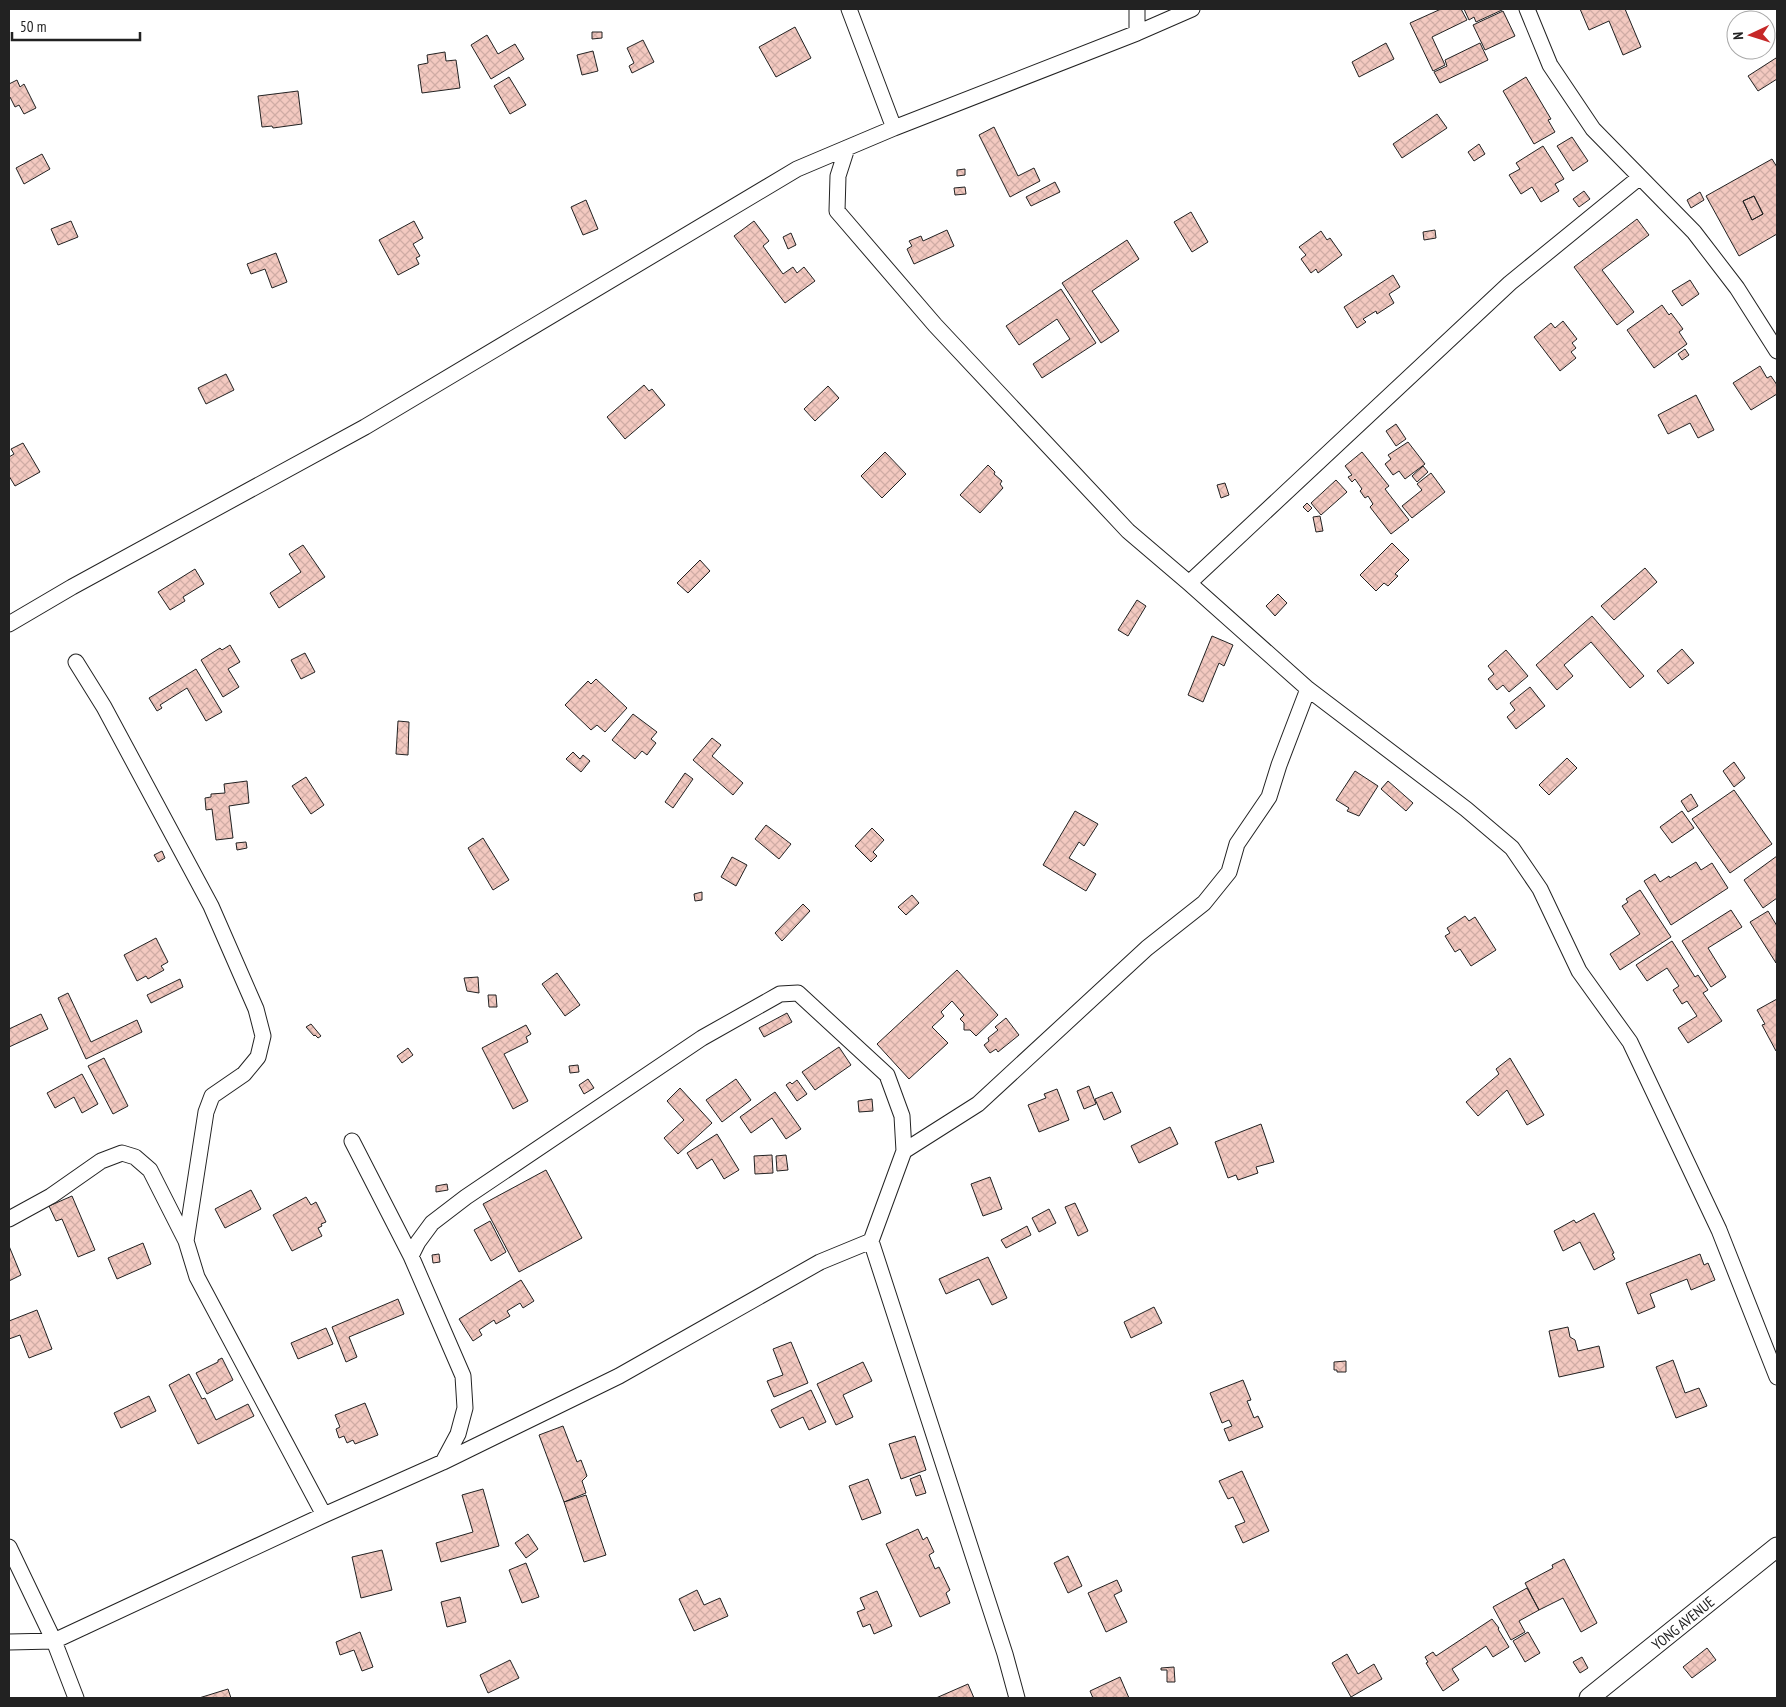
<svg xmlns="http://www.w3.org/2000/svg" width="1786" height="1707" font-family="'PT Sans Narrow',sans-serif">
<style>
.building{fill:url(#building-cross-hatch);stroke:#222;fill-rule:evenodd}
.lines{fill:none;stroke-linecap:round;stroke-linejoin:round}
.minor-casing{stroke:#222;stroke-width:17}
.tertiary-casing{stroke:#222;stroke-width:21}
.minor{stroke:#fff;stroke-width:15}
.tertiary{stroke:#fff;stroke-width:19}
.labels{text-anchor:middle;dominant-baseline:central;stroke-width:4;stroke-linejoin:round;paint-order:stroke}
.street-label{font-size:15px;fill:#222;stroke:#fff}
</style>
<defs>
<pattern id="building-cross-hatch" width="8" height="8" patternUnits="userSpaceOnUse" patternTransform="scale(1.25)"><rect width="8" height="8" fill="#f3c9c0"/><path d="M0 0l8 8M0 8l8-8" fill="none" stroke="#d0aca5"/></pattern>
</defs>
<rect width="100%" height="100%" fill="#fff"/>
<path class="building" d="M1441,9H1461L1467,20L1432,37L1445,65L1433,71L1410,23Z
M1464,9H1501L1502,10L1476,22L1474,17L1469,20Z
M1580,9H1625L1641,47L1623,55L1609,21L1589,30Z
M1503,11L1515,36L1485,50L1473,25Z
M795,27L811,58L776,77L759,47Z
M592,32H602V38L592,39Z
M487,35L498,54L515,44L524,59L491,79L471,45Z
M643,40L654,62L632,73L629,66L634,63L627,48Z
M1386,43L1394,59L1359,77L1352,62Z
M1480,43L1488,60L1440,83L1434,72L1447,66L1445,60Z
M593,51L598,71L582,75L577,55Z
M445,52L446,61L456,60L460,88L422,93L418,65L428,63L427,55Z
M1776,58L1777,61V79L1758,91L1748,76Z
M509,77L526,105L510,114L494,86Z
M1526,77L1551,119L1548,120L1555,132L1534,144L1503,91Z
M17,80L20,87L24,84L36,108L24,114L19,105L15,107L10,97L9,98V84Z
M298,91L302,124L273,128L272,126L262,127L258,96Z
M1437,114L1447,128L1402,158L1393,144Z
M994,127L1018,176L1034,168L1040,181L1010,197L979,135Z
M1572,137L1588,161L1573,171L1557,146Z
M1479,144L1485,154L1474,161L1468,152Z
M1543,146L1564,179L1555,184L1559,191L1541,202L1532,187L1521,194L1509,175L1520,169L1516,163Z
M42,154L50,169L24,184L16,168Z
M1772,159L1777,167V234L1739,256L1706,196ZM1754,196L1763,214L1752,220L1743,201Z
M965,169V175L957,176V170Z
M1055,182L1060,192L1031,206L1026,197Z
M965,187L966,194L955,195L954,188Z
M1584,191L1590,199L1579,207L1573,199Z
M1700,192L1704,200L1691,208L1687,200Z
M1754,196L1763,214L1752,220L1743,201Z
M586,200L598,229L583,235L571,207Z
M1191,212L1208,242L1192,252L1174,222Z
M1637,219L1649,235L1602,270L1634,312L1617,325L1574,267Z
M71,221L78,237L58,245L51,229Z
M414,221L423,238L413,244L420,256L416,258L419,264L398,275L379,240Z
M754,221L769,241L763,246L783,274L793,267L797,273L804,267L815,281L785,303L734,236Z
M947,230L954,246L914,264L907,249L912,246L909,241L921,236L923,241Z
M1435,230L1436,238L1424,240L1423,232Z
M1321,231L1327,240L1330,238L1342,255L1318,273L1316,269L1311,273L1301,259L1306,255L1299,247Z
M791,233L796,245L788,249L783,237Z
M1127,240L1139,259L1092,291L1119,331L1101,343L1062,283Z
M276,253L287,282L272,288L265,269L251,274L247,264Z
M1393,275L1400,287L1389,294L1394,303L1377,314L1376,311L1363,319L1366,322L1357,328L1344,307Z
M1690,280L1699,294L1682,306L1672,291Z
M1061,289L1096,343L1042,378L1033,364L1070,339L1057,319L1019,345L1006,326Z
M1662,305L1669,315L1671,313L1683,329L1679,332L1687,344L1654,368L1627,330Z
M1563,321L1577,339L1572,343L1576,348L1571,352L1576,358L1560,371L1534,337L1551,323L1555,328Z
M1685,349L1689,355L1682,360L1678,354Z
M1760,366L1767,378L1771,376L1777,385V394L1751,410L1733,383Z
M226,374L234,390L206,404L198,388Z
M644,385L649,391L652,389L665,405L625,439L607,417Z
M828,386L839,398L815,421L804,409Z
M1696,395L1714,430L1698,438L1690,423L1668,434L1658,415Z
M1396,424L1406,439L1396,446L1386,431Z
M1408,442L1425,464L1405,479L1399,471L1393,475L1385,464L1391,459L1388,455Z
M23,443L40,472L15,486L9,476V457L14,454L11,449Z
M885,452L906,474L882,498L861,476Z
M1362,452L1389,486L1385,489L1409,520L1391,534L1370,507L1373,504L1368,496L1365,498L1360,491L1362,489L1355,479L1352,482L1348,477L1352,475L1345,466Z
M988,465L995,472L994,474L1002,481L1000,484L1003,488L980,513L960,495Z
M1423,466L1428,472L1417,482L1412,476Z
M1431,473L1445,492L1412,518L1402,506L1422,490L1417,484Z
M1336,480L1347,492L1321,515L1311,503Z
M1225,483L1229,495L1221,498L1217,485Z
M1307,503L1312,508L1308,512L1303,507Z
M1320,516L1323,531L1316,532L1313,517Z
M1392,543L1409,560L1395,574L1398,576L1388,586L1384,583L1376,591L1360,575Z
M303,545L325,577L279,608L270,593L301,572L289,554Z
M700,560L710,571L688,593L677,583Z
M1645,568L1657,582L1614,620L1601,606Z
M195,569L204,584L183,597L185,601L170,610L158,592Z
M1278,594L1287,603L1275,616L1266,606Z
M1137,600L1146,606L1128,636L1118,630Z
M1592,616L1644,676L1630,688L1591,642L1564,665L1573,676L1557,690L1536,665Z
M1212,636L1233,645L1224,666L1219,663L1203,702L1188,695Z
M230,645L240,662L228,669L239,687L223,697L201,660L220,648L222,650Z
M1682,649L1694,663L1668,684L1657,671Z
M1506,650L1528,676L1509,692L1503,685L1497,690L1488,679L1494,674L1488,666Z
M305,653L315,672L301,679L291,660Z
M196,669L222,712L206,721L187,688L160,705L162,708L157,711L149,698Z
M596,679L627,708L605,732L597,725L591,730L565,705L588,681L591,684Z
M1530,687L1545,706L1516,729L1507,717L1515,710L1510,703Z
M633,714L657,732L651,739L656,743L647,755L642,751L635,759L612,740Z
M398,721L409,722L408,755L396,754Z
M712,738L721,745L712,756L743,783L733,795L693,760Z
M573,752L580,759L583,755L590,761L581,772L566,759Z
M1567,758L1577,768L1549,795L1539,785Z
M1734,762L1745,778L1734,787L1723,771Z
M1355,771L1378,786L1359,816L1347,811L1349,808L1336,800Z
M685,773L693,779L673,808L665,802Z
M306,777L324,805L311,814L292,786Z
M247,781L249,803L229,806L233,838L216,840L212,809L206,810L205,798L211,797V794L225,793L224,784Z
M1388,781L1413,803L1406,811L1381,789Z
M1734,790L1772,844L1730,873L1692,819Z
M1691,794L1698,806L1688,812L1681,801Z
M1075,811L1098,824L1084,846L1079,842L1069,858L1096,874L1086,891L1043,865Z
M1682,811L1694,828L1672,843L1660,827Z
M766,825L791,844L779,859L755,839Z
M872,828L884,840L873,852L877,856L871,862L855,846Z
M483,838L509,880L493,890L468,848Z
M246,842L247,848L237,850L236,843Z
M162,851L165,858L158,862L154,855Z
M1777,856V898L1763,908L1744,880Z
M732,857L747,865L736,886L721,877Z
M1696,862L1701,870L1712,863L1728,888L1671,925L1644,881L1655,874L1660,882L1669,876L1670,878Z
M1640,890L1671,937L1620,970L1610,954L1640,934L1622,906L1628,902L1626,899Z
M702,892V900L695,901L694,894Z
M912,895L919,903L906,915L898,907Z
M803,904L810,911L782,941L775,933Z
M1731,910L1742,927L1708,948L1726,977L1711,987L1682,941Z
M1768,911L1777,926L1776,963L1750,922Z
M1465,916L1469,921L1475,917L1496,950L1471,966L1460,949L1455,952L1445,936L1450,933L1447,928Z
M156,938L168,962L161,966L164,970L148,979L146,976L137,981L124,955Z
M1672,941L1695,977L1698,975L1708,990L1703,993L1722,1021L1688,1043L1678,1028L1697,1016L1687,1001L1682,1004L1673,990L1679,986L1667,968L1647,981L1636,965Z
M957,970L998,1015L976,1036L970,1030H964V1023L960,1019L964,1015L952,1001L941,1012L944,1016L932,1027L948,1043L909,1079L877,1044Z
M557,973L580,1005L565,1016L542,984Z
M478,977L479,993L467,991L464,978Z
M180,979L183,987L151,1003L147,995Z
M68,993L91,1042L137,1020L142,1032L86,1059L58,998Z
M488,995H496L497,1007H489Z
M1777,999V1050L1776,1051L1762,1025L1765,1024L1757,1010Z
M787,1013L792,1022L764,1037L759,1028Z
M41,1014L48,1029L9,1047V1029Z
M1006,1018L1019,1035L998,1052L996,1049L990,1053L984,1045L989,1041L988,1038L998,1030L995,1027Z
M311,1024L321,1036L318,1038L315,1035L314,1036L306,1027Z
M526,1025L531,1034L526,1037L528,1042L504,1054L528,1101L513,1109L482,1048Z
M839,1047L851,1065L815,1090L802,1072Z
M408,1048L413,1055L402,1063L397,1056Z
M104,1058L128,1106L113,1114L88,1066Z
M1510,1058L1544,1115L1527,1125L1507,1090L1478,1116L1466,1102L1499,1074L1496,1069Z
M578,1065L579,1072L570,1073L569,1066Z
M82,1074L98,1104L82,1113L74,1097L55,1108L47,1093Z
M588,1079L594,1088L584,1094L579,1085Z
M736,1079L751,1100L722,1122L706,1100Z
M797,1080L807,1094L797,1101L786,1085L790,1082L792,1084Z
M1089,1086L1096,1104L1084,1109L1077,1091Z
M680,1088L712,1123L678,1154L664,1138L684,1120L667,1101Z
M1057,1089L1069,1120L1039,1132L1028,1105L1046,1098L1044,1094Z
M775,1092L801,1129L786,1139L772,1118L751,1133L740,1117Z
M1112,1092L1121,1112L1104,1120L1095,1099Z
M872,1099L873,1111L859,1112L858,1101Z
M1261,1124L1274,1162L1256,1167L1258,1173L1238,1180L1236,1175L1228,1178L1215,1142Z
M1170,1127L1178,1144L1139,1163L1131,1146Z
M717,1134L739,1170L724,1179L712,1159L697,1169L687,1153Z
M772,1155L773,1173L755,1174L754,1156Z
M786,1155L788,1170L777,1171L776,1156Z
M546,1170L582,1238L519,1272L483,1204Z
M990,1177L1002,1209L983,1216L971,1184Z
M447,1184L448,1190L436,1192V1186Z
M251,1190L261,1209L225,1228L215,1209Z
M72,1196L95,1250L78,1257L62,1219L56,1221L49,1206Z
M306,1197L311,1205L316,1202L326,1222L321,1224L322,1226L318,1228L322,1236L292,1251L273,1215Z
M1075,1203L1088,1231L1078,1236L1065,1207Z
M1049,1209L1056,1223L1039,1232L1032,1218Z
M1594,1213L1614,1253L1612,1254L1615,1259L1594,1270L1580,1242L1563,1251L1554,1231L1574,1220L1576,1223Z
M490,1221L506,1252L491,1261L474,1230Z
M1027,1226L1031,1235L1006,1248L1001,1240Z
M143,1243L151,1264L117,1279L108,1258Z
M9,1246L21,1275L9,1281Z
M439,1254L440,1262L433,1263L432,1255Z
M1700,1254L1704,1265L1708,1263L1715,1280L1691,1290L1687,1279L1650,1294L1655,1307L1638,1314L1626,1283Z
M988,1257L1007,1298L992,1305L979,1279L946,1294L939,1279Z
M521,1280L534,1301L523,1308L520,1303L507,1311L510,1316L496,1324L494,1320L479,1330L482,1335L473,1341L459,1319Z
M398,1299L404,1314L349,1337L357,1357L346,1362L332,1327Z
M1154,1307L1162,1323L1131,1338L1124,1322Z
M37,1310L52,1349L29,1358L20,1335L9,1339V1321Z
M1568,1327L1570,1337L1575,1340L1578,1351L1599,1346L1604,1367L1559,1377L1549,1331Z
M326,1328L333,1344L298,1359L291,1343Z
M791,1342L808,1383L774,1397L767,1381L783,1375L773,1349Z
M222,1358L233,1380L207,1394L196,1373L218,1362V1360Z
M1673,1360L1685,1393L1699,1388L1707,1406L1676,1418L1656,1367Z
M1346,1361V1372H1337V1370H1334V1362Z
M863,1362L872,1381L843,1395L853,1417L836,1425L817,1384Z
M189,1374L202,1399L205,1398L216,1420L248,1404L254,1416L198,1444L169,1385Z
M1243,1380L1251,1400L1247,1401L1254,1418L1258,1416L1263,1427L1229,1441L1224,1429L1232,1426L1229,1420L1222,1423L1210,1393Z
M811,1390L826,1422L809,1430L803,1417L780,1428L771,1410Z
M149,1396L156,1411L121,1428L114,1413Z
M365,1403L378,1435L355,1444L353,1440L347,1443L344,1436L339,1438L336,1429L340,1427L335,1415Z
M563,1426L577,1462L581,1460L587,1476L582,1481L586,1493L564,1502L539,1435Z
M915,1436L926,1470L901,1479L889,1444Z
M1242,1471L1269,1531L1243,1543L1235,1526L1245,1522L1233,1497L1228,1499L1219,1481Z
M920,1475L926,1493L916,1496L910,1479Z
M868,1479L881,1513L862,1520L849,1486Z
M483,1489L499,1546L441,1562L436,1543L473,1532L462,1495Z
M586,1495L606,1555L584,1562L564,1502Z
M918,1529L923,1540L927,1537L934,1552L929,1555L935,1569L939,1567L950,1590L946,1593L950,1603L920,1617L886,1544Z
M528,1534L538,1549L526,1558L515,1543Z
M382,1550L392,1590L361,1598L352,1557Z
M1068,1556L1082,1586L1068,1593L1054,1563Z
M1564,1559L1597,1623L1581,1632L1563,1598L1539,1610L1525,1583L1553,1568L1552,1565Z
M526,1563L539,1597L522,1603L509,1570Z
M1117,1580L1122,1591L1114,1595L1127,1622L1106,1632L1088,1593Z
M1527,1588L1539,1610L1519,1621L1525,1632L1511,1640L1493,1607Z
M697,1590L704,1605L720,1598L728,1616L694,1631L679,1599Z
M877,1591L892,1626L874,1634L870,1624L863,1627L857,1612L865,1609L860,1598Z
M460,1597L466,1622L447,1627L441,1602Z
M1492,1619L1499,1628L1498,1629L1509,1647L1493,1657L1486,1646L1452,1669L1459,1680L1443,1691L1426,1663L1428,1662L1425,1657L1433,1652L1436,1656Z
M360,1632L373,1667L362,1671L354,1650L340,1655L336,1642Z
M1528,1632L1540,1653L1525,1662L1513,1641Z
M1707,1648L1716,1660L1692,1678L1683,1667Z
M1347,1654L1358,1674L1374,1664L1382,1679L1351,1697L1332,1663Z
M1582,1657L1588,1668L1580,1673L1573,1662Z
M510,1660L519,1678L488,1693L480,1675Z
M1174,1667L1175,1682H1167V1670H1161V1668Z
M1120,1677L1129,1698H1093L1090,1691Z
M968,1684L974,1698H936Z
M228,1689L231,1698H199Z"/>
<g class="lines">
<g class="minor-casing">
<path id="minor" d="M849,9L894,128
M1527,9L1550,65L1593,129L1694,232L1737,288L1777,351
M1137,33V9
M847,148L838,176L837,211L935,325L1128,531L1189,583L1308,689L1466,809L1512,848L1540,889L1579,971L1630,1042L1719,1230L1777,1377
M1189,583L1510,283L1640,177
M9,624L72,587L365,427L797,169L894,128L1137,33L1192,9
M76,662L104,707L211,906L256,1009L263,1036L258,1057L244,1074L212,1096L206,1112L186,1241
M352,1141L411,1256L463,1376L465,1408L458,1434L443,1462
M9,1219L51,1196L101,1161L122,1153L135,1157L150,1170L186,1241L197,1277L324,1515
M871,1241L1005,1654L1017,1698
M411,1256L418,1242L432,1223L466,1197L702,1038L780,994L798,993L887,1075L902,1116L904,1151
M9,1547L54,1641L76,1698
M9,1642L54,1641L324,1515L443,1462L619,1376L820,1262L871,1241L904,1151L978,1104L1147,948L1204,903L1229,872L1237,844L1269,797L1279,765L1308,689"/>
</g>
<g class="tertiary-casing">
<path id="tertiary" d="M1589,1698L1777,1547"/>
</g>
<use href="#minor" class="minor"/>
<use href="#tertiary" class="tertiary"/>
</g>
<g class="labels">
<g class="street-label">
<text transform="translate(1683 1623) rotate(-39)">YONG AVENUE</text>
</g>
</g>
<rect width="1786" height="1707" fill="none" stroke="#222222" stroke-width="20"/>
<g transform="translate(1751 35) rotate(266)"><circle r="24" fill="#ffffff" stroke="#a7a7a7"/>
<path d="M0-4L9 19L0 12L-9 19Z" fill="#c62828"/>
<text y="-8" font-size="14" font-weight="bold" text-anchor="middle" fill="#222222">N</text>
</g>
<path d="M12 32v8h128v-8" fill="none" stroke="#222222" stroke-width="2.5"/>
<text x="20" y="32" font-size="15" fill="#222222" stroke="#ffffff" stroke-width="4" paint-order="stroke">50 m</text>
</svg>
